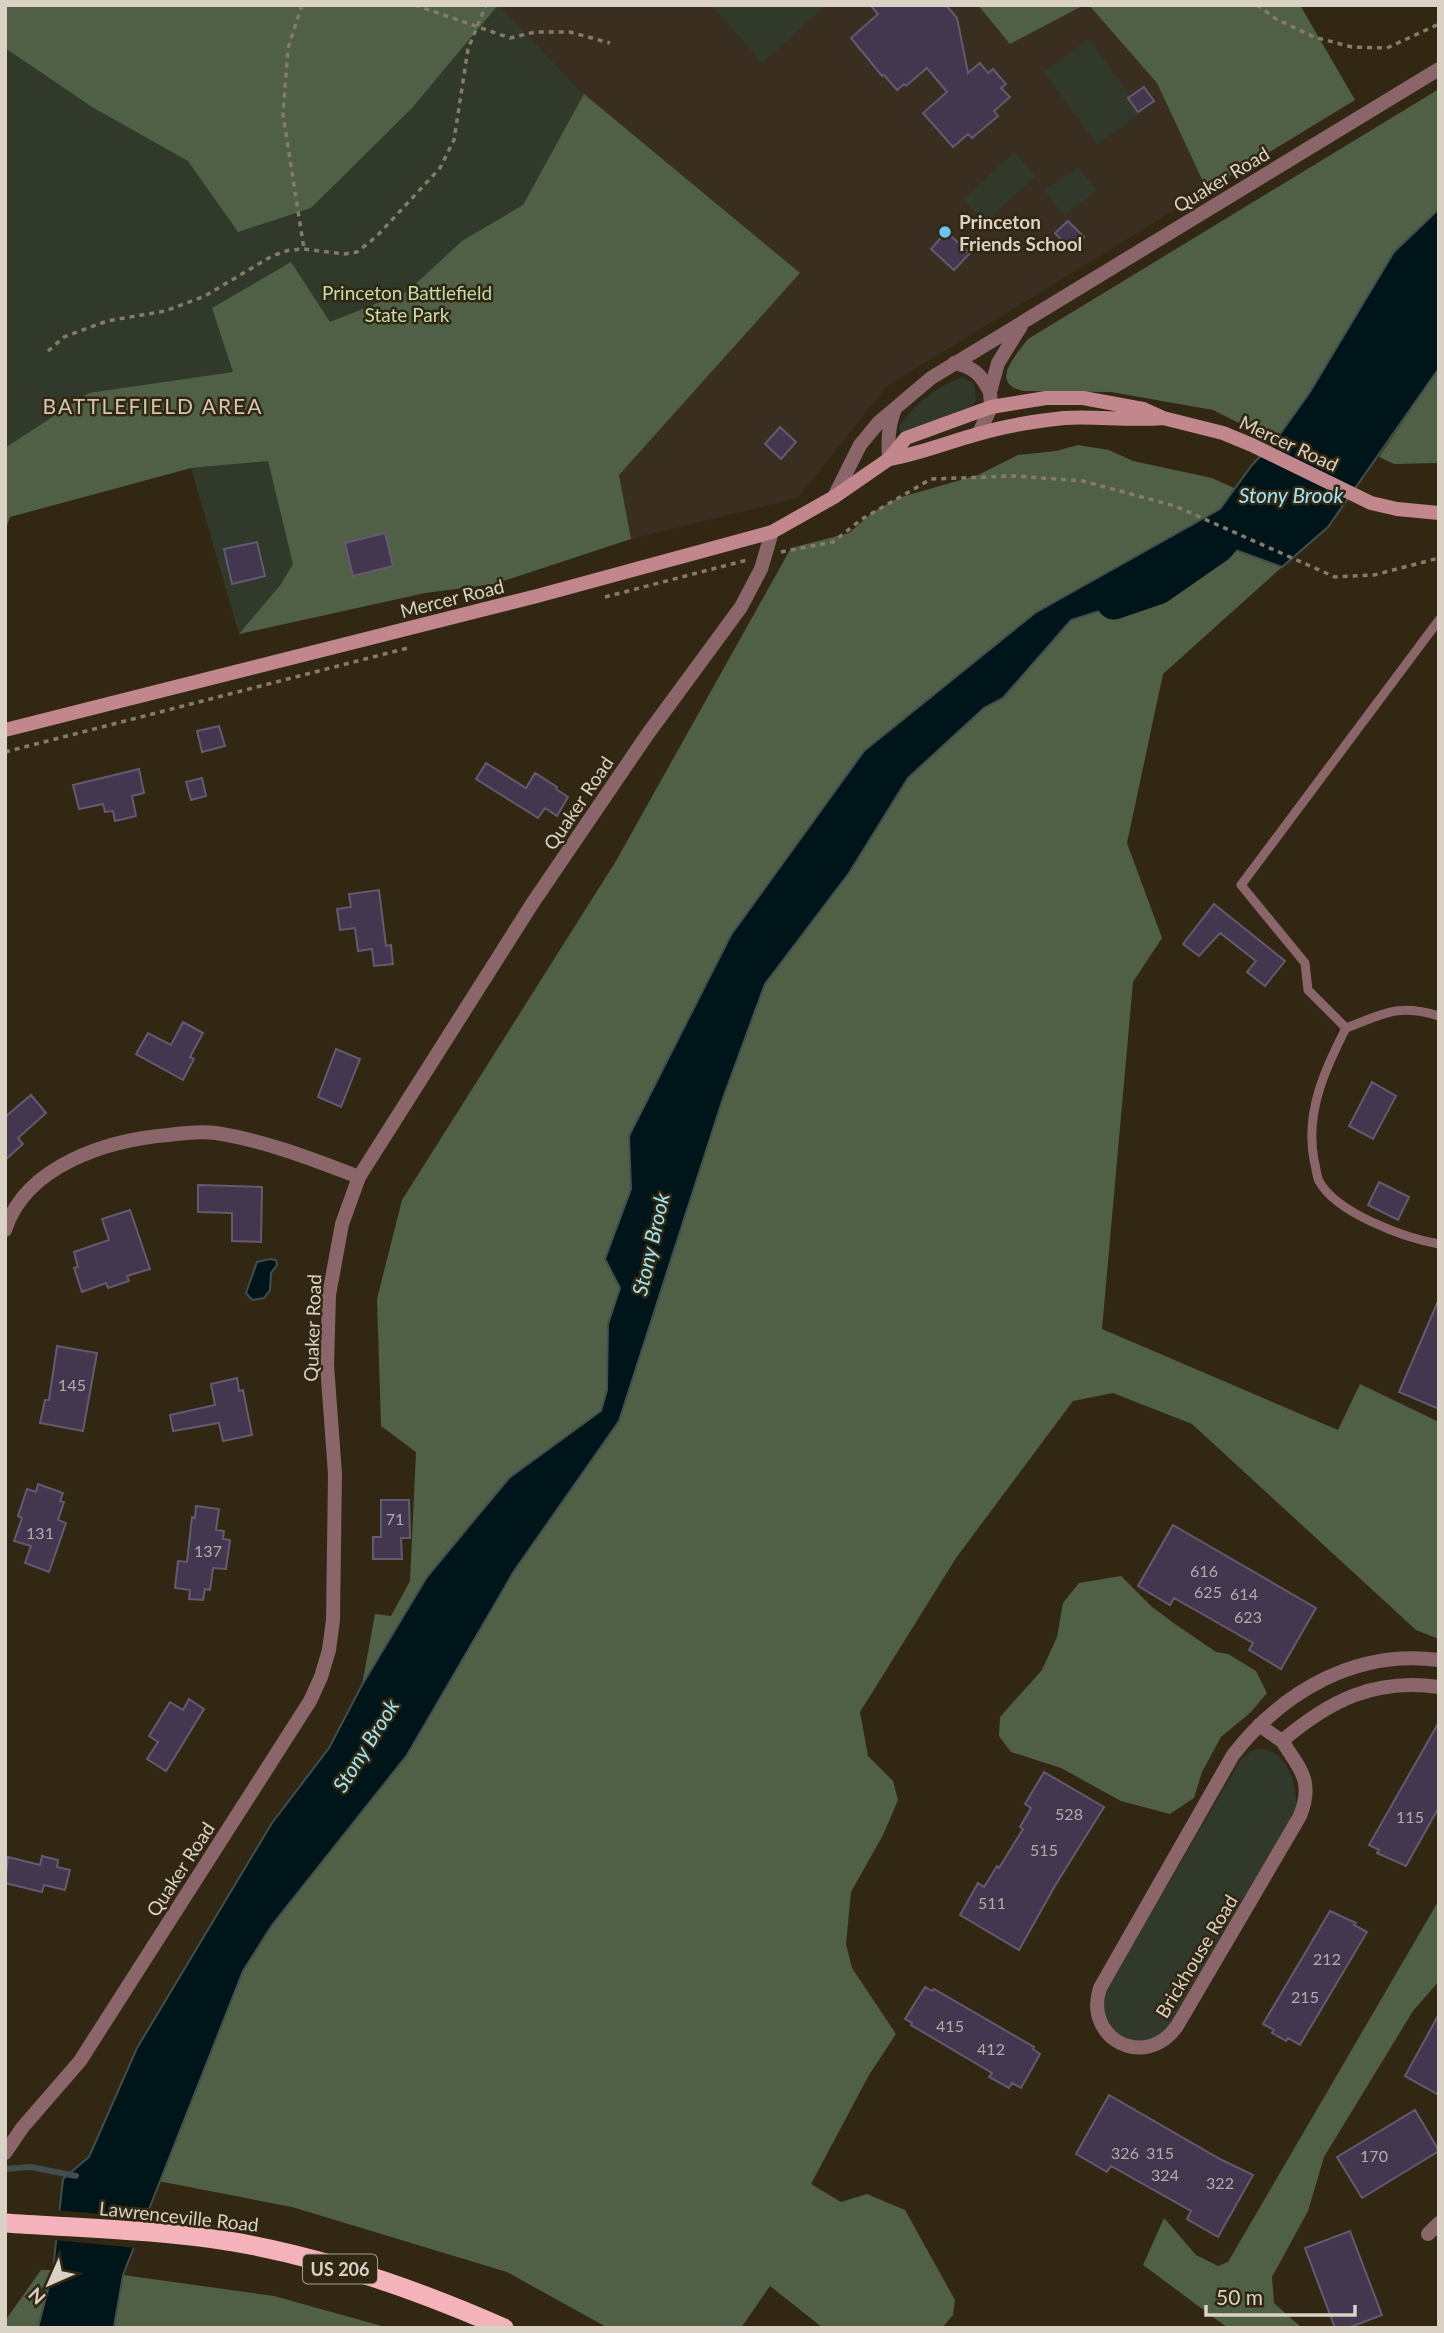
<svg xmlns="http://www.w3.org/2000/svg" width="1444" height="2333" font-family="Lato,sans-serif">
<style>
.education{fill:#392e1f}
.green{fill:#30392a}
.forest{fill:#506046}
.water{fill:#00151a;stroke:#414e4d;stroke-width:2}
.pier{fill:#322712}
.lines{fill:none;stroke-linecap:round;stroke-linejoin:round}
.stream{stroke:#414e4d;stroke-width:6}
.river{stroke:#00151a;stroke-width:35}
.building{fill:#433750;stroke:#645a70;stroke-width:2}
.path{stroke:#847b6a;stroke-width:3.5;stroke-dasharray:5 5;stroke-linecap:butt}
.service{stroke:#8a6569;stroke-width:9}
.minor{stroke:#8a6569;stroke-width:14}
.tertiary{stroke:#8a6569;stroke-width:14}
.secondary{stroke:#c1878d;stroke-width:14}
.trunk{stroke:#f4b3ba;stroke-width:19}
.poi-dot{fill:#69c4f0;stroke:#322712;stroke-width:2.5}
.labels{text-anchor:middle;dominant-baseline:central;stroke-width:5;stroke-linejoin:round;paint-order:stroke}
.number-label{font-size:16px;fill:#b4aba8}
.shield{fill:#322712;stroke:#a79f8f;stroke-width:2}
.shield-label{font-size:18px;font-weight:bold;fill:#d9d2c5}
.street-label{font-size:19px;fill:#d9d2c5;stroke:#322712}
.poi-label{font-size:19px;font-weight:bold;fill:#d9d2c5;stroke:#322712;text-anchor:start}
.park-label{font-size:19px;fill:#c0dfad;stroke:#322712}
.neighbourhood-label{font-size:21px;letter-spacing:2px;fill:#d5c6ad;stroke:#322712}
.water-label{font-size:21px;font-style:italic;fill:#9de6f5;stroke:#322712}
</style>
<rect width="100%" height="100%" fill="#322712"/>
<path class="education" d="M1232,5L1355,100L887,386L798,498L631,539L619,475L800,273L584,94L498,6Z"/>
<path class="green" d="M5,5H498L584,94L800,273L619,475L631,539L494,584L425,593L239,634L191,468L10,517L5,531Z
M710,5H826L763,63Z
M1089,39L1142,112L1097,145L1044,72Z
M1014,152L1036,176L985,223L963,200Z
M1078,167L1097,190L1064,216L1044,190Z
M962,377L974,383L976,400L972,406L901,435L899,427C912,404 938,387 962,377Z
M1256,1749C1286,1746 1298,1784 1296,1809L1165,2032L1158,2038L1131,2042C1107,2026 1101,2021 1105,1992L1238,1764L1243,1757Z"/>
<path class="forest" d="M5,5H498L412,108L311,208L238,232L188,161L92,107L5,48Z
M978,5H1084L1010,44Z
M1089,5H1300L1355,100L1207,190L1157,83Z
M1439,89V209L1394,252L1310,392L1275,441L1213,410L1111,392L1024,391C988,384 1016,355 1028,339Z
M584,94L800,273L619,475L631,539L494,584L425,593L239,634L281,584L293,564L268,461L191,468L10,517L5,531V448L89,393L233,372L212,308L291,262L330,322L408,291L462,241L523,205Z
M1439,368V463L1394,464L1379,457Z
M1078,445L1109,450L1133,461L1212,478L1234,488L1220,509L1035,613L967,668L629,1136L631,1189L605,1259L620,1288L608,1324L607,1390L601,1411L509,1478L427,1577L362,1685L375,1614L391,1616L410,1581L416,1452L381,1426L377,1299L402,1200L616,861L791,548L849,533L873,512L898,498L978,475L1018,455L1056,451Z
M1217,546L1233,549L1282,567L1163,674L1127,843L1162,938L1133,982L1102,1329L1338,1430L1360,1384L1439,1422V1639L1416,1630L1192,1424L1113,1393L1073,1401L956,1558L860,1712L868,1756L893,1781L898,1800L883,1835L851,1892L846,1944L852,1968L896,2034L869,2075L811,2184L841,2202L867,2194L905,2210L955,2300L953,2315L942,2328H823L770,2286L741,2328H608L507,2272L292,2207L158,2181L243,1971L272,1925L407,1755L514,1571L619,1421L723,1098L765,984L849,873L908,778L984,708L1003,698L1071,620L1146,596Z
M1121,1576L1152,1607L1175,1624L1216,1652L1228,1654L1256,1671L1267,1693L1251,1712L1221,1737L1202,1772L1194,1798L1170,1814L1121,1801L1061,1768L1011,1752L999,1736L1000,1717L1042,1670L1057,1637L1063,1603L1079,1583Z
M1439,1900V1981L1413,2011L1324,2157L1308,2211L1272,2277L1274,2303L1302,2328H1228L1143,2265L1164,2218L1196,2255L1218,2266L1228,2262Z
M41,2270H53L38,2328H5V2321Z
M123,2275L274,2296L389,2328H114Z"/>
<path class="water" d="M1439,209V368L1328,527L1282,567L1233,549L1217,546L1146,596L1071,620L1003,698L984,708L908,778L849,873L765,984L723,1098L619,1421L514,1571L407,1755L272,1925L243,1971L123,2275L114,2327L38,2328L53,2270L63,2179L89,2157L137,2048L272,1823L329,1748L362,1685L427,1577L509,1478L601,1411L607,1390L608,1324L620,1288L605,1259L631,1189L629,1136L731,935L864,751L1035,613L1220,509L1252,465L1275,441L1310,392L1394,252Z
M270,1259L276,1260L277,1265L271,1273L270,1290L264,1298L252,1300L246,1293L257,1262Z"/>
<path class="pier" d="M56,2210L148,2218L137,2248L53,2240Z"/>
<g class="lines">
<path class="stream" d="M5,2169L31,2167L76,2176"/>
<path class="river" d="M1114,602L1158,587L1217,546L1242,516"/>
</g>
<path class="building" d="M870,5H946L957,18L968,73L980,63L988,73L993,69L1006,84L1001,88L1010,97L994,111L998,116L972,138L968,134L953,147L923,113L947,92L927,68L906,86L904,84L897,90L884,75L882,76L851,38L878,14Z
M1144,87L1154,101L1138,112L1128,98Z
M1068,221L1084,237L1071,250L1055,233Z
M946,232L970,253L954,270L931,249Z
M780,427L796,442L781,459L765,444Z
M385,533L393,566L353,576L345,543Z
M257,542L265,576L232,584L224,549Z
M219,726L225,746L202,752L197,731Z
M486,763L526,788L535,773L557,787L556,789L568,797L557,816L545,808L538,818L476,779Z
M139,769L144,793L132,796L136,816L115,821L113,811L105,812L103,804L79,809L73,785Z
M202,778L206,796L191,800L186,782Z
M379,890L386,946L391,945L393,964L374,966L372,949L358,951L355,928L340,930L337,909L351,907L349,894Z
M1214,904L1285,961L1265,986L1247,972L1256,961L1220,933L1199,956L1183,944Z
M183,1022L203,1033L190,1057L194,1059L183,1080L136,1054L148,1033L171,1045Z
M336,1049L360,1059L341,1107L318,1097Z
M1372,1082L1396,1096L1373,1139L1349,1126Z
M31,1095L46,1113L18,1138L23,1144L5,1160V1117Z
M1379,1182L1409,1197L1398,1220L1368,1205Z
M198,1185L262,1187L261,1242L232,1241V1213L198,1212Z
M130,1210L150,1269L127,1276L129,1281L108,1288L106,1283L82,1292L74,1268L78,1267L74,1252L109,1240L102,1219Z
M1439,1299V1409L1399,1392Z
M57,1346L97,1353L83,1431L40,1423L45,1400H49Z
M237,1378L239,1391L243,1390L252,1435L223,1441L219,1423L173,1431L170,1415L215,1405L211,1384Z
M38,1484L63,1493L60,1501L64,1502L58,1520L66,1523L49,1572L25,1563L31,1546L14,1541L22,1518L18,1516L27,1489L36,1492Z
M381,1500H409L410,1538H401L402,1559H373V1537H381Z
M196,1506L219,1509L216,1530L224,1531L223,1539L230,1540L226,1569L213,1568L210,1590L205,1589L203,1600L189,1599L190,1590L175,1588L178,1561L187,1562L192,1517L195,1518Z
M1173,1525L1316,1608L1281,1669L1249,1650L1253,1643L1204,1615L1174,1598L1170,1605L1138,1586Z
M189,1699L204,1709L166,1771L147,1759L158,1742L149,1736L170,1702L183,1710Z
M1439,1722V1807L1406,1866L1377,1853L1379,1850L1369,1845Z
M1044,1772L1104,1807L1056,1884L1019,1950L960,1915L978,1883L984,1887L997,1866L999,1868L1023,1829L1020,1827L1031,1808L1025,1804Z
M42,1856L58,1860L57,1867L70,1870L65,1890L44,1885L42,1892L5,1883L8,1857L40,1865Z
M1330,1911L1356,1923L1354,1925L1367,1932L1300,2045L1288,2038L1286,2041L1272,2033L1274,2030L1263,2024Z
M925,1987L932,1991L934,1989L1034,2047L1033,2049L1040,2054L1021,2088L1012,2083L1009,2088L989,2077L992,2073L911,2025L912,2023L905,2019Z
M1439,2014V2095L1405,2076Z
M1109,2095L1220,2159L1253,2175L1218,2237L1187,2219L1191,2211L1111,2166L1107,2172L1076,2154Z
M1415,2110L1439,2151L1362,2198L1337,2157Z
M1350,2231L1382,2315L1348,2328H1335L1305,2248Z"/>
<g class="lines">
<path class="path" d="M302,5L288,48L283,115L304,249
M415,5L510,38L535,32H570L610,43
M1257,5L1276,19L1314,37L1352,47L1387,48L1439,24
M48,351L64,337L107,321L165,311L205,296L272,256L289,250L304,249L344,254L357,252L377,236L440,168L454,140L468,49L486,5
M781,552L833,542L862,519L931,479L1016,476L1083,481L1175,506L1335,577L1374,575L1439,558
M605,597L747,560
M5,752L408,648"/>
<path class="service" d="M1439,620L1241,885L1305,963L1308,990L1346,1028C1384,1014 1397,1003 1439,1016
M1346,1028C1325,1069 1305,1112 1314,1160C1316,1166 1316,1175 1319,1181C1336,1213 1405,1238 1439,1244"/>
<path class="minor" d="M5,1230C26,1165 108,1140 168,1135C183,1133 200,1131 216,1133C266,1141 312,1159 359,1177
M1439,1660C1356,1649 1283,1691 1233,1755L1100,1988C1083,2039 1146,2071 1177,2026L1300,1816C1314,1781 1300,1769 1282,1741C1330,1700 1375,1678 1439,1687
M1259,1725L1282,1741
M1428,2234L1439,2223"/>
<path class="tertiary" d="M954,363C973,367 981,374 990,392
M979,433L991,407L990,392L998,363L1021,326
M889,459C888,441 888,426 895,409
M834,497L860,445L879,422L931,378L1439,69
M5,2153L22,2128L80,2061L310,1701L321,1677L329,1650L333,1620L335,1474L327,1365L329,1295L342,1224L359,1177L532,904L647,735L741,607L761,569L772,532"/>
<path class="secondary" d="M889,459C920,454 948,442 978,434C1005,426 1036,421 1064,418C1097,416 1129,421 1162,418
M5,730L537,596L772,532L834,497L889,459L906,438L991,407L1046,398H1083L1143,409L1163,418L1223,433L1252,445L1371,503L1397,509L1439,513"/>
<path class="trunk" d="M5,2223C81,2228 159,2230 234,2242C326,2258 418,2290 504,2328"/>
</g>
<circle class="poi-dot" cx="945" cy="232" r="7"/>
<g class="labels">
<g class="number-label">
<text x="72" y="1384">145</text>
<text x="395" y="1518">71</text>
<text x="40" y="1532">131</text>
<text x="208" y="1550">137</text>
<text x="1204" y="1570">616</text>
<text x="1208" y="1591">625</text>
<text x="1244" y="1593">614</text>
<text x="1248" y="1616">623</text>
<text x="1069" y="1813">528</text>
<text x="1410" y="1816">115</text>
<text x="1044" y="1849">515</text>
<text x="992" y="1902">511</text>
<text x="1327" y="1958">212</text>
<text x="1305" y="1996">215</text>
<text x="950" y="2025">415</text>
<text x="991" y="2048">412</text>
<text x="1125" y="2152">326</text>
<text x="1160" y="2152">315</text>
<text x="1374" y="2155">170</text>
<text x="1165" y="2174">324</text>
<text x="1220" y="2182">322</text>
</g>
<rect class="shield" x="303" y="2254.5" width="74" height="29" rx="5"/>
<g class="shield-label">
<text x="340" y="2269">US 206</text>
</g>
<g class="street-label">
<text transform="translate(1221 179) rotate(-31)">Quaker Road</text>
<text transform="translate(1289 443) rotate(25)">Mercer Road</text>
<text transform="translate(452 598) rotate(-14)">Mercer Road</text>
<text transform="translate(578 803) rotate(-56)">Quaker Road</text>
<text transform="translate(312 1328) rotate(-88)">Quaker Road</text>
<text transform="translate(180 1869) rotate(-57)">Quaker Road</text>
<text transform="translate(1196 1956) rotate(-59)">Brickhouse Road</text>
<text transform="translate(179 2216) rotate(6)">Lawrenceville Road</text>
</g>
<g class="poi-label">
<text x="959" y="221">Princeton<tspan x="959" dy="22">Friends School</tspan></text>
</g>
<g class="park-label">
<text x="407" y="292">Princeton Battlefield<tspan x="407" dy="22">State Park</tspan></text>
</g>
<g class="neighbourhood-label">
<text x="153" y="405">BATTLEFIELD AREA</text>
</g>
<g class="water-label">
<text x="1291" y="494">Stony Brook</text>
<text transform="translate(650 1244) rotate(-77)">Stony Brook</text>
<text transform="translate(365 1745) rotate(-58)">Stony Brook</text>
</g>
</g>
<rect width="1444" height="2333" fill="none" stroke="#d9d2c5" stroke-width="14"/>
<g transform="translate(49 2284) rotate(225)" stroke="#322712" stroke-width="5" paint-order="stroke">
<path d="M0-5L12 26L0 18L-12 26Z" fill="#d9d2c5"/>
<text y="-10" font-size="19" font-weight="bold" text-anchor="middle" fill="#d9d2c5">N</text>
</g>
<path d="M1206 2305v10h149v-10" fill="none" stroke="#d9d2c5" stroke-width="3.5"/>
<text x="1216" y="2305" font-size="21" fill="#d9d2c5" stroke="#322712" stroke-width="5" paint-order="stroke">50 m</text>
</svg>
